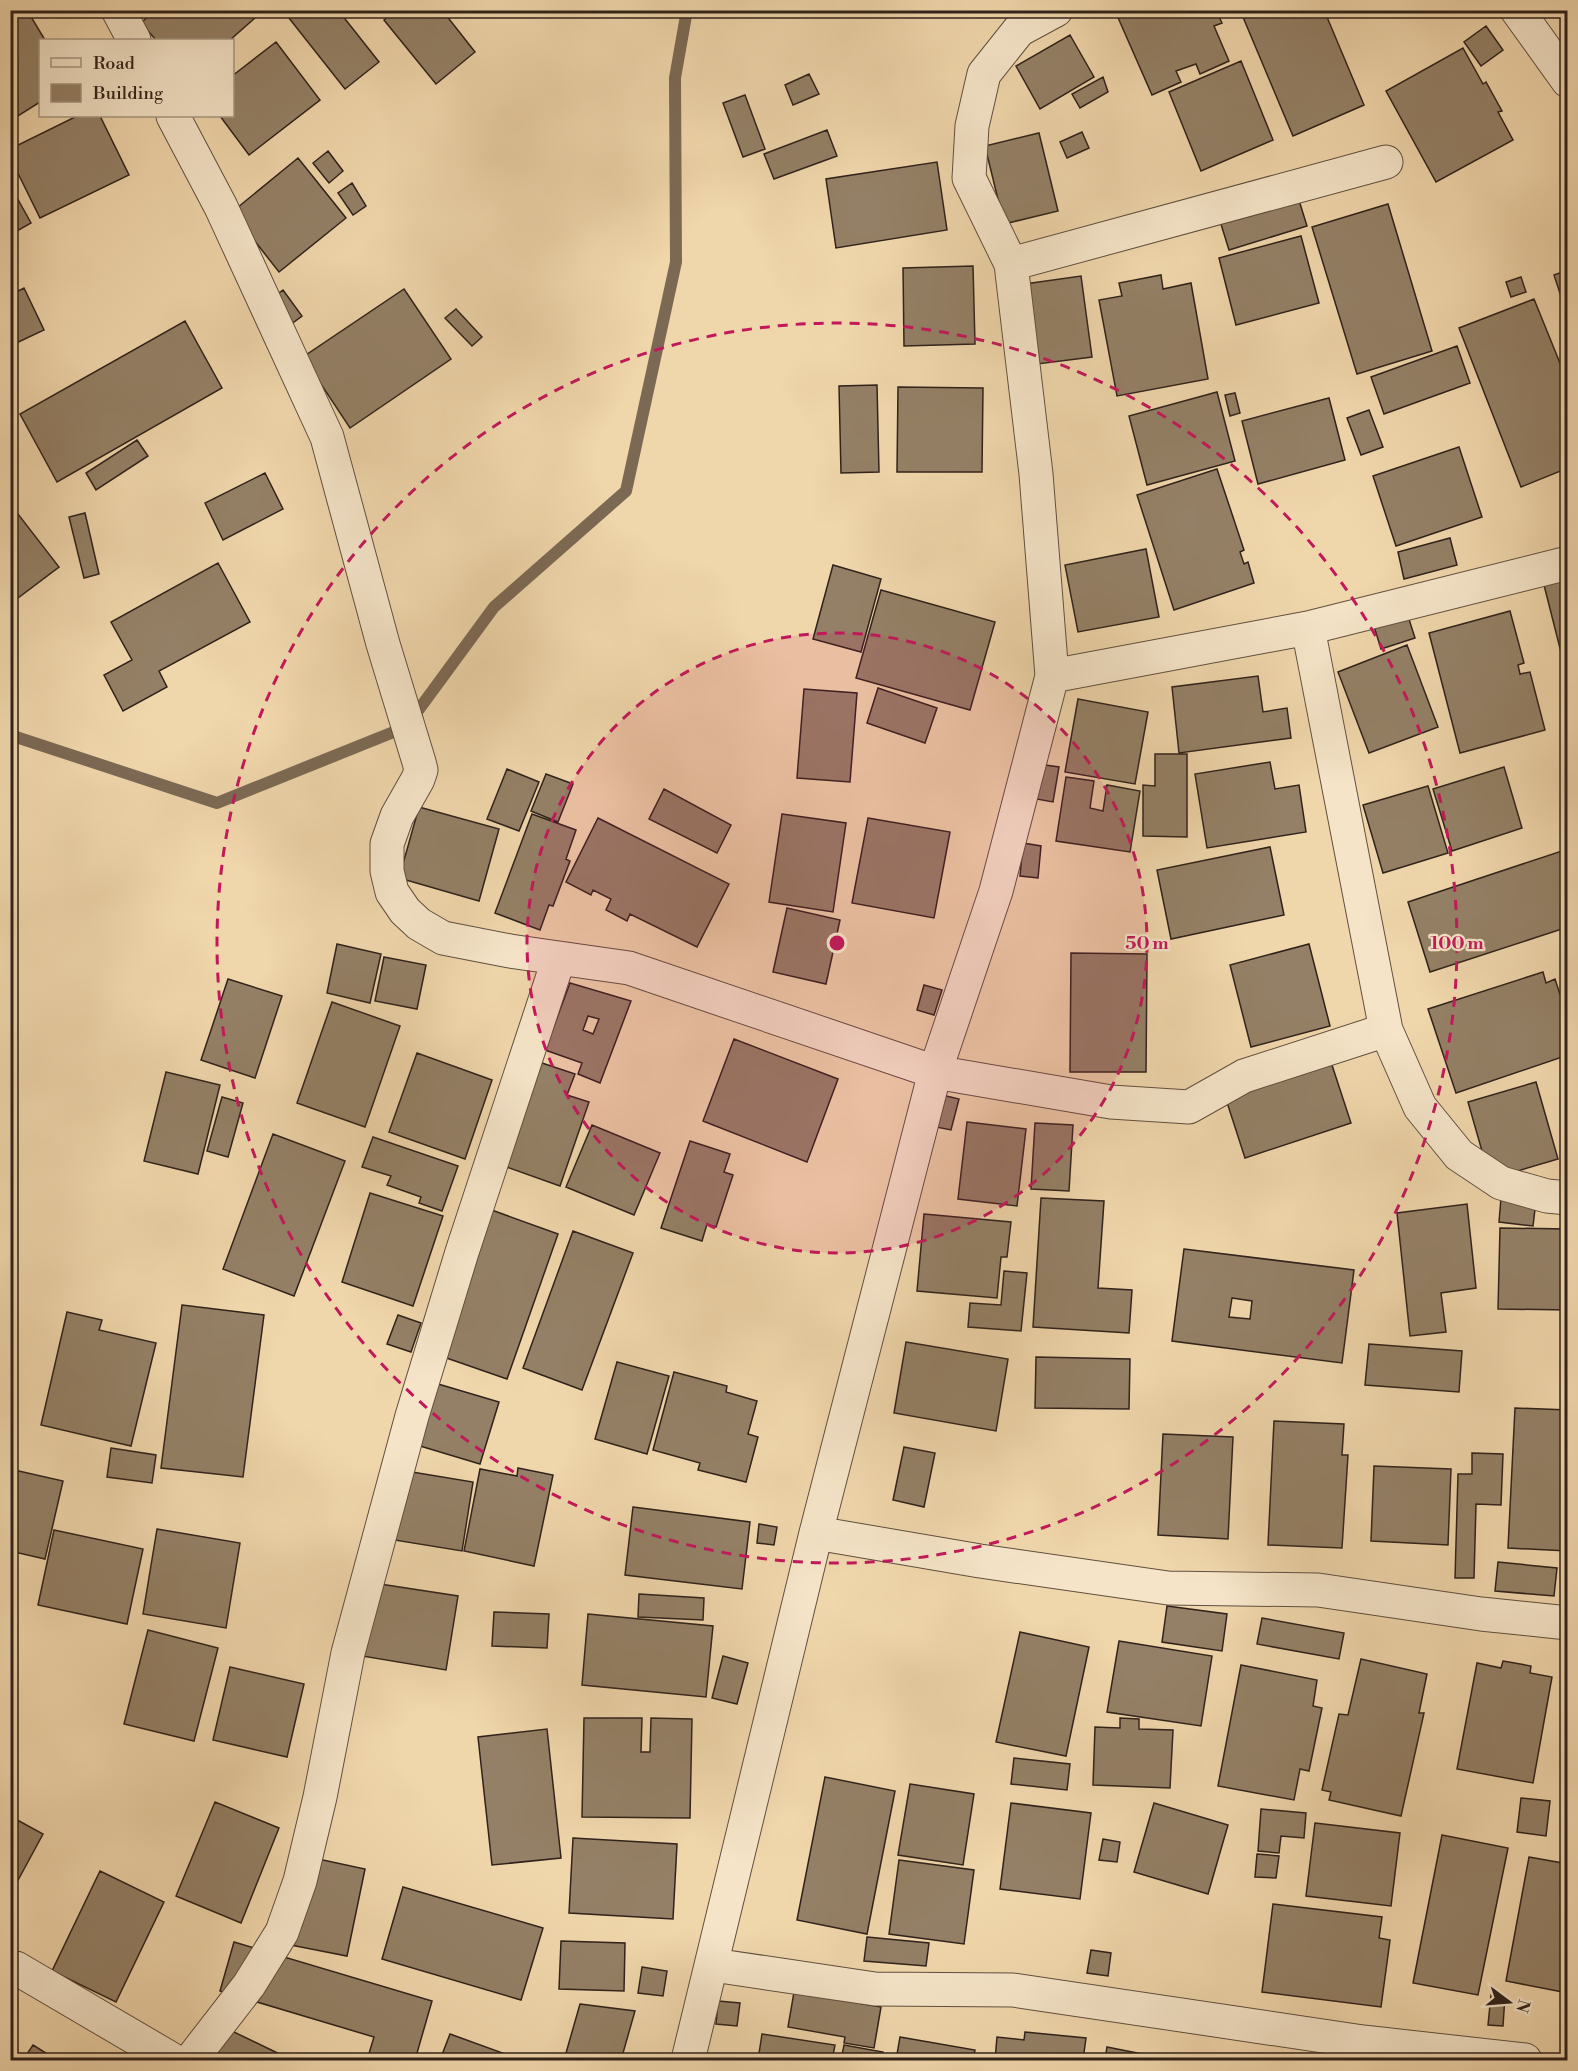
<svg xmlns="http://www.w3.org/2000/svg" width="1578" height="2071" font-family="'Libre Bodoni',serif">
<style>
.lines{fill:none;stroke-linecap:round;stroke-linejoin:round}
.stream{stroke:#7c6954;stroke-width:12}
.building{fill:#948066;stroke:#30221b;stroke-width:1.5;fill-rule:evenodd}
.street-casing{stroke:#604f3f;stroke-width:35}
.street{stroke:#f5e4c8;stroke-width:33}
.ring{fill:none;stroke:#c2185b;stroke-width:3;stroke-dasharray:10 8}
.centre{fill:#c2185b;stroke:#f5e4c8;stroke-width:3}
.ring-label{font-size:18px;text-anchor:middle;font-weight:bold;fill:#c2185b;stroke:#f5e4c8;stroke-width:4.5;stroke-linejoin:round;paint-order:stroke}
</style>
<rect width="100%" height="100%" fill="#f0d6ab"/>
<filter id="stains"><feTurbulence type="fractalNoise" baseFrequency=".00333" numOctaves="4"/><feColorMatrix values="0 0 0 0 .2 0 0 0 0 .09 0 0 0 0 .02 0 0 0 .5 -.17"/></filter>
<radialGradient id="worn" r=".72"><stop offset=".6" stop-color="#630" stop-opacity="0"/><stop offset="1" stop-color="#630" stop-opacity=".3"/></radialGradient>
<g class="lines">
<path class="stream" d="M10,735L217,803L406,727L494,607L626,491L676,262L675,78L687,10"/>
</g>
<path class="building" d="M10,10H27L45,40H40V102L10,121Z
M155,10H264L230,40H156L141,23Z
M288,10H338L379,62L345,89L285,13Z
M397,10H442L475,52L436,84L384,20Z
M1121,10H1216L1222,23L1214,26L1229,61L1200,74L1196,64L1176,71L1181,82L1152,95L1116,13Z
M1240,10H1324L1364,105L1293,136Z
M1486,26L1503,50L1481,66L1464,42Z
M1070,35L1094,77L1040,109L1016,66Z
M276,42L320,100L249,155L220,116H232V76Z
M1463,48L1483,84L1486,82L1502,111L1498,112L1513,140L1436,182L1386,91Z
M1241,61L1273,140L1201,171L1169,92Z
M809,74L819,94L793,105L785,85Z
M1103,77L1108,92L1080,108L1072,94Z
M745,95L765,149L743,157L723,103Z
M77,116H100L129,175L40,218L10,157V149Z
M827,130L837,156L774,179L764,154Z
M1082,132L1089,148L1067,158L1060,142Z
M1039,133L1058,211L1004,224L985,146Z
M328,151L343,171L329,183L313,163Z
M298,158L346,218L279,272L232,212Z
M937,162L947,230L836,248L826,179Z
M352,183L366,206L353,215L338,193Z
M10,185L31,223L10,235Z
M1298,197L1307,226L1229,250L1220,221Z
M1388,204L1432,351L1357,374L1312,227Z
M1301,236L1319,303L1236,325L1219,258Z
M973,266L975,344L904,346L903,268Z
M1568,270V318L1554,275Z
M1161,275L1163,289L1191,283L1208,379L1117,396L1099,300L1122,296L1119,283Z
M1081,276L1092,357L1037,364L1025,284Z
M1521,277L1526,292L1511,297L1506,282Z
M24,288L44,330L10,346V295Z
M404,289L451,359L350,428L303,357Z
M283,290L302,316L286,328L267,302Z
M1534,299L1568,383V468L1521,487L1459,328Z
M456,309L482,337L472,346L445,318Z
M185,321L222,388L57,482L20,414Z
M1457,346L1470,383L1384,414L1371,377Z
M877,385L879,472L841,473L839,386Z
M898,387L983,388L982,472H897Z
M1217,392L1235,461L1147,485L1129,416Z
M1235,393L1240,413L1230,416L1225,395Z
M1329,398L1345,460L1258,484L1242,421Z
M1369,410L1383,447L1361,455L1347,418Z
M137,440L148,456L96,490L86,473Z
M1459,447L1482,517L1396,546L1373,476Z
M1217,469L1244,550L1240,552L1244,564L1248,562L1254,583L1174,610L1137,495Z
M265,473L283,509L223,540L205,503Z
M11,505L59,567L10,604V506Z
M85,513L99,574L84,578L69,517Z
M1450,538L1457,565L1404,579L1398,552Z
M1146,549L1159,617L1078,632L1065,565Z
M218,563L250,622L159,671L167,687L123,711L104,675L132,660L111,622Z
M833,565L881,579L861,652L813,639Z
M1568,579V680L1544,585Z
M881,590L995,622L970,710L856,678Z
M1510,611L1524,663L1518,665L1520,674L1530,672L1545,730L1460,753L1429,633Z
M1407,613L1415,638L1381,649L1373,623Z
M1407,645L1438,727L1369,753L1338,672Z
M1258,676L1263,712L1287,708L1291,738L1179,753L1172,687Z
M878,688L937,708L925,743L867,723Z
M804,689L857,693L850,782L797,778Z
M1078,699L1148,712L1135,784L1065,772Z
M1155,754H1187V837L1143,836V785L1155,786Z
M1270,762L1275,789L1299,785L1306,832L1207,848L1195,774Z
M1038,764L1059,767L1053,802L1031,798Z
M1504,767L1522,828L1452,851L1433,789Z
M507,769L539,782L519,831L487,819Z
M546,774L573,784L558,822L531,811Z
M1066,777L1094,781L1090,808L1103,811L1107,785L1140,791L1130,852L1056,841Z
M1428,786L1448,853L1383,873L1363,805Z
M664,789L731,825L717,853L649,819Z
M419,807L499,829L479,901L399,878Z
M532,814L576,830L566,859L570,861L553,906L549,905L540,930L495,913Z
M782,814L846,823L833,912L769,902Z
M598,818L729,884L697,947L630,914L627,921L606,910L611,899L593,890L591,895L566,882Z
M868,818L950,832L934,918L852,903Z
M1023,843L1041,846L1038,878L1020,876Z
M1270,847L1284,915L1171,939L1157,870Z
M1568,849V927L1430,972L1408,902Z
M787,908L840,920L826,984L773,972Z
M337,944L381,954L370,1003L327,993Z
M1309,944L1330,1026L1251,1047L1230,965Z
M1071,953L1147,954L1146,1072H1070Z
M384,957L426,965L417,1009L375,1001Z
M1543,972L1546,983L1555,979L1568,1019V1055L1456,1093L1428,1009Z
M228,979L282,996L255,1078L201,1060Z
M570,983L631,1001L600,1083L578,1074L582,1063L545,1050ZM588,1016L599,1019L593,1034L583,1030Z
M924,985L942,990L934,1015L917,1010Z
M332,1002L400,1026L365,1127L297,1103Z
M734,1039L838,1079L807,1162L703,1121Z
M417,1053L492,1080L465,1159L389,1132Z
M1329,1056L1351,1123L1245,1158L1223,1090Z
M533,1060L575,1074L567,1095L589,1102L560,1186L487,1160Z
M166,1072L220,1085L198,1174L144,1161Z
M1536,1082L1558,1159L1490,1179L1468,1102Z
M938,1094L959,1099L951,1130L931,1126Z
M222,1097L243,1103L228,1157L207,1151Z
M967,1122L1026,1129L1017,1206L958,1199Z
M1035,1123L1073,1125L1069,1191L1031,1189Z
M592,1125L660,1153L634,1215L566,1187Z
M273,1134L345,1161L294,1296L223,1269Z
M373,1137L458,1166L442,1211L419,1203L421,1197L387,1185L391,1176L362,1167Z
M690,1141L730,1154L724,1172L733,1175L716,1227L707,1224L702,1241L661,1228Z
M370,1193L443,1216L413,1306L342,1282Z
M1041,1198L1104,1201L1098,1288L1132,1290L1129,1333L1033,1327Z
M1501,1198L1536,1201L1533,1226L1499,1222Z
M1467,1204L1476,1288L1441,1293L1446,1332L1410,1336L1397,1213Z
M486,1208L558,1234L507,1379L435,1354Z
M924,1214L1011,1222L1007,1257H1001L997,1298L917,1291Z
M1500,1228L1568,1229V1310L1498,1309Z
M573,1231L633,1253L582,1390L523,1368Z
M1184,1249L1354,1270L1342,1363L1172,1341ZM1232,1298L1252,1301L1250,1319L1229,1317Z
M1004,1271L1027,1273L1021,1331L968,1327L970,1303L1001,1305Z
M182,1305L264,1315L243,1477L161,1468Z
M67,1312L102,1320L99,1330L156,1343L131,1446L41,1425Z
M398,1315L421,1323L411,1352L387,1344Z
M906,1342L1008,1359L996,1431L894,1413Z
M1369,1344L1462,1351L1459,1392L1365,1385Z
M1036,1357L1130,1359L1129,1409L1035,1408Z
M617,1362L669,1376L647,1454L595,1439Z
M674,1372L727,1386L726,1392L757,1401L748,1434L758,1437L746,1482L698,1470L700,1463L653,1450Z
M428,1381L499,1402L480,1464L410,1443Z
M1515,1408L1568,1410V1551L1508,1548Z
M1274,1421L1344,1424L1342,1455H1348L1342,1548L1268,1545Z
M1163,1434L1233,1437L1228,1539L1158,1535Z
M904,1447L935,1453L924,1507L893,1500Z
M111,1448L156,1455L152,1483L107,1477Z
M1472,1453L1503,1454L1501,1505L1476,1504L1474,1578H1455L1458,1474H1472Z
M1374,1466L1451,1469L1448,1545L1371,1541Z
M518,1468L553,1475L534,1566L464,1551L480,1469L517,1476Z
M10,1469L63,1481L45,1559L10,1551Z
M394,1469L473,1482L462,1551L382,1538Z
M633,1507L750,1522L742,1589L625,1575Z
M759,1524L777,1527L774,1545L757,1543Z
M157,1529L240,1543L226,1628L143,1614Z
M54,1530L143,1549L127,1624L38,1605Z
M1498,1562L1557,1568L1554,1596L1495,1591Z
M367,1582L458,1596L446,1670L356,1655Z
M639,1594L704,1598L703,1620L638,1617Z
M1167,1606L1227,1614L1222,1651L1162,1642Z
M494,1612L549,1614L547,1648L492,1646Z
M588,1614L713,1626L706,1697L582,1685Z
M1262,1618L1344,1633L1339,1659L1257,1644Z
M148,1630L218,1648L194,1741L124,1724Z
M1020,1632L1089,1647L1066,1756L996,1742Z
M1119,1641L1212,1656L1201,1726L1107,1712Z
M723,1656L748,1663L737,1704L712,1698Z
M1361,1659L1427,1674L1419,1713H1424L1401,1816L1329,1800L1331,1792L1322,1790L1339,1714L1348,1715Z
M1503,1661L1531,1666L1530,1673L1552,1677L1533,1783L1457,1769L1477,1663L1501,1668Z
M1241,1665L1317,1680L1313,1706L1322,1708L1309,1771L1300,1769L1294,1800L1218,1786Z
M230,1667L304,1684L287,1757L213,1740Z
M584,1718H642L641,1752H650L651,1718L692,1719L690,1818L582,1817Z
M1120,1718L1139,1719V1729L1173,1730L1170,1788L1093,1785L1095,1727L1120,1728Z
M547,1729L561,1858L492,1865L478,1737Z
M1014,1758L1070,1764L1067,1790L1011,1784Z
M825,1777L895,1791L867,1934L797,1920Z
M910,1784L974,1794L963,1865L898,1855Z
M1521,1798L1550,1801L1546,1836L1517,1832Z
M215,1802L279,1828L241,1923L176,1896Z
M1011,1803L1091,1813L1080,1899L1000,1889Z
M1154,1803L1228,1825L1208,1894L1134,1872Z
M1261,1809L1306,1813L1304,1838L1281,1836L1279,1853L1258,1851Z
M10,1816L43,1834L10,1895Z
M1315,1823L1400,1833L1391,1906L1306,1896Z
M1442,1835L1508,1848L1478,1995L1413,1983Z
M573,1838L677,1844L673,1919L569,1913Z
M1103,1839L1120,1842L1117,1862L1099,1860Z
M295,1854L365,1869L347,1956L270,1941Z
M1257,1854L1279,1856L1276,1878L1255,1877Z
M1529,1857L1568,1864V1993L1506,1981Z
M899,1860L974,1870L964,1944L889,1934Z
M100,1871L164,1902L116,2002L52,1971Z
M403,1887L543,1928L521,2000L382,1959Z
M1273,1904L1382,1917L1379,1938L1390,1940L1381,2007L1262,1992Z
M867,1937L929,1943L926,1966L864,1961Z
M561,1941L625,1943L624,1991L559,1989Z
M234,1942L432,2001L415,2060H367L374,2037L220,1991Z
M1091,1950L1111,1953L1108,1976L1087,1973Z
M642,1967L667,1971L663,1996L638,1993Z
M794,1992L881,2007L874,2048L844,2043L845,2037L788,2027Z
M1491,1995L1505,1996L1503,2026L1488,2025Z
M718,2001L740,2003L737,2026L716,2024Z
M580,2004L635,2011L621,2060H564Z
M207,2019L292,2060H187Z
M1025,2032L1086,2038L1083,2060H995L997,2037L1024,2040Z
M450,2034L519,2059L518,2060H440Z
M762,2034L835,2045L832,2060H758Z
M900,2037L975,2050L973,2060H896Z
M33,2045L57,2060H23Z
M844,2045L883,2052L882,2060H841Z
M1107,2047L1163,2058L1162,2060H1105Z"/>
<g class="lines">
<g class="street-casing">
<path id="street" d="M118,10L134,40
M1517,10L1568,81
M173,116L221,207L327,437L383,644L419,762L421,770L418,779L397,816L387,844V871L392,892L405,911L419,924L443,938L510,951L629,968L935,1072L1111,1102L1189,1107L1244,1076L1386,1030
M1011,264L1386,162
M1308,628L1386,1030L1420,1107L1459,1155L1501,1183L1547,1196L1568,1198
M1052,676L1308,628L1568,563
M816,1533L980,1561L1168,1588L1318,1590L1481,1614L1568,1623
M713,1965L875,1989L1013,1990L1363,2042L1525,2060
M16,1968L173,2060
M191,2060L249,1985L282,1932L300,1881L320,1797L348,1653L412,1416L462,1252L559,958
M688,2060L816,1533L935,1072L996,891L1052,676L1036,474L1011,264L969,178L972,126L984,74L1019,30L1056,10"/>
</g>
<use href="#street" class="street"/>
</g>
<circle cx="837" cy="943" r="310" fill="#c2185b" fill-opacity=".12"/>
<g class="ring">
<circle cx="837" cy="943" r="310"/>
<circle cx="837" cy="943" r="620"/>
</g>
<circle cx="837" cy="943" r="9" class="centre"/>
<g class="ring-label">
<text x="1147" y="949">50 m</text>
<text x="1457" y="949">100 m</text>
</g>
<rect width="1578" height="2071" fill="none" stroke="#f0d6ab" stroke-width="36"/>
<rect x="12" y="12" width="1554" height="2047" fill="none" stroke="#30221b" stroke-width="3"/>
<rect x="18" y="18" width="1542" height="2035" fill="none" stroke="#30221b" stroke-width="1.5"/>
<rect x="39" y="39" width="195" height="78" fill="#f5e4c8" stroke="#a69683" stroke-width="1.5"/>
<rect x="51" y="58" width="30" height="9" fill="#f5e4c8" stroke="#a69683" stroke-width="1.5"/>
<text x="93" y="69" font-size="18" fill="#30221b">Road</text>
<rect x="51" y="84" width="30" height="18" fill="#948066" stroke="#a69683" stroke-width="1.5"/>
<text x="93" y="99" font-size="18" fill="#30221b">Building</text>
<g transform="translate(1509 2002) rotate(106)" stroke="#f5e4c8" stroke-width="4.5" paint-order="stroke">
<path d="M0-4.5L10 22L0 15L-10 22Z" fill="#30221b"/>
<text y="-9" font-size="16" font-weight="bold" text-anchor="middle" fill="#30221b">N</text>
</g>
<rect width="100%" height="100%" filter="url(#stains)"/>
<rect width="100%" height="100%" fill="url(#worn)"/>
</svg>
